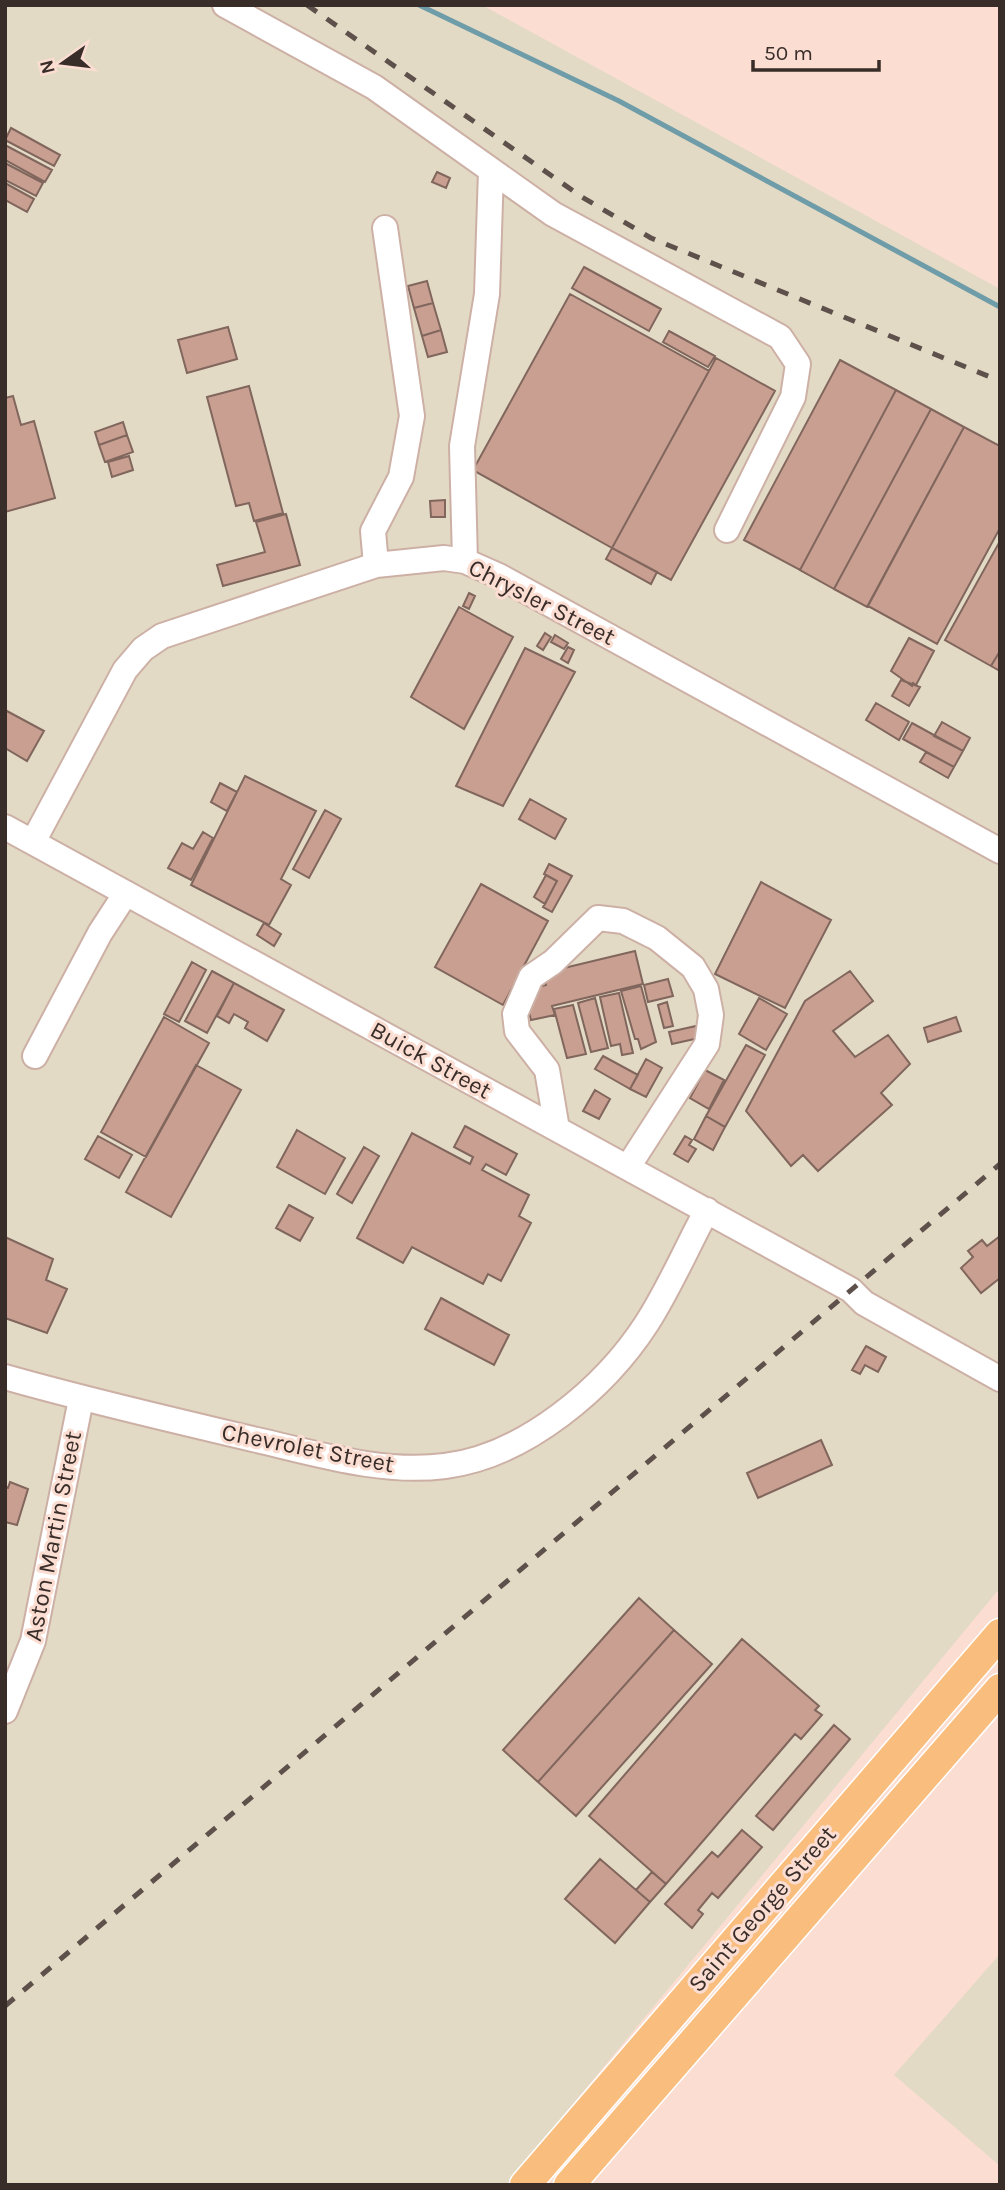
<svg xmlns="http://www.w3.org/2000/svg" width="1005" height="2190" font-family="Karla,sans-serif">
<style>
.industrial{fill:#e3dac5}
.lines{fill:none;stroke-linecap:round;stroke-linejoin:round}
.stream{stroke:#6e9ca8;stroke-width:5}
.building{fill:#c89f90;stroke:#80665c;stroke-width:2}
.minor-casing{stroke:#cdb0a5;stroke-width:28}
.major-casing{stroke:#fff;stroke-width:33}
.minor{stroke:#fff;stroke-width:24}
.major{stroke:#f9be7e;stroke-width:30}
.rail{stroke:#5e504a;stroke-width:5;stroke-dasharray:12 12;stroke-linecap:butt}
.labels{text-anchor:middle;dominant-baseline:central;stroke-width:6;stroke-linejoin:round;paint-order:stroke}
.street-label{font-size:24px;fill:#382d29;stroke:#fbddd2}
</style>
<rect width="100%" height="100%" fill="#fbddd2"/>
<path class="industrial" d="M5,5H482L1000,289V1588L506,2185H5Z
M1000,1954V2166L894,2075Z"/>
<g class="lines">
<path class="stream" d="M419,5L619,101L1000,307"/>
</g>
<path class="building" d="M11,128L60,155L54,166L5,140Z
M5,145L52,170L45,182L5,160Z
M5,163L43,183L36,196L5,180Z
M437,172L450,178L446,188L432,182Z
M5,183L34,199L27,212L5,200Z
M584,267L661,309L649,331L572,288Z
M427,281L433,303L414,308L408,286Z
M570,294L709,371L612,548L473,470Z
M433,303L441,330L422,336L414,308Z
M228,327L237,359L187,373L178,340Z
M441,330L447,352L428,357L422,336Z
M669,331L715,356L708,367L663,342Z
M716,358L775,391L671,580L612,548Z
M840,360L896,390L800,570L744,540Z
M249,386L283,513L254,521L249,503L236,506L207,397Z
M896,390L931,409L834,589L800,570Z
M13,396L21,425L34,421L55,498L5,512V398Z
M931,409L964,427L867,607L834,589Z
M123,422L127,435L99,445L95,432Z
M964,427L1000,446V528L937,644L868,606Z
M127,435L133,452L105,462L99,445Z
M129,456L133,470L112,477L108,462Z
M445,500V517H431L430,501Z
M286,514L300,565L223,586L217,565L265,552L256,522Z
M1000,541V651L991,666L945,640Z
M612,548L657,572L651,584L606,559Z
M469,593L475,596L469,609L463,606Z
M459,607L513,637L464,729L411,697Z
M545,633L551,637L543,650L537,646Z
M555,635L568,643L564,649L551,642Z
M909,638L934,651L916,685L913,683L912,686L891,671Z
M568,647L574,650L568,663L561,659Z
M525,648L575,672L503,806L456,786Z
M1000,651V671L991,666Z
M901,680L920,687L909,706L892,696Z
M876,703L909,722L899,740L866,720Z
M5,710L44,731L27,761L5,748Z
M942,722L970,738L963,751L934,736Z
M912,723L963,751L954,767L903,739Z
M926,752L954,767L948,778L920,762Z
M245,776L316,811L281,879L291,885L269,925L191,885Z
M220,783L237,792L227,811L211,802Z
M530,799L566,819L555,839L519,819Z
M325,810L341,819L309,878L293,869Z
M203,832L213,838L191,880L168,868L182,843L193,849Z
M549,864L572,876L552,912L543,907L557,881L544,874Z
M546,875L557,881L545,904L534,897Z
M761,882L831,920L785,1008L715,974Z
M481,884L548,921L503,1005L435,967Z
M264,923L281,934L274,946L257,935Z
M635,951L643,984L552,1006L555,1015L531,1020L526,1001L528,989L546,985L543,973Z
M192,962L206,970L179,1022L164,1014Z
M212,971L234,983L207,1033L185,1021Z
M850,971L873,1001L833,1031L855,1057L888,1035L910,1064L881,1093L892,1105L818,1171L803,1155L791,1166L746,1111L805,1001Z
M668,979L673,996L648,1002L644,985Z
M234,983L284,1010L267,1041L245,1028L248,1022L234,1014L229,1023L217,1016Z
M641,986L656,1042L641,1049L638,1039H635L621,991Z
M619,993L633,1053L622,1055L620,1044L611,1046L600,997Z
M595,998L608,1048L591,1052L578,1003Z
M759,998L787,1014L766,1050L739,1034Z
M667,1002L673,1026L664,1028L658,1005Z
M573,1005L586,1054L567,1058L554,1009Z
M164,1017L209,1043L146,1157L101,1132Z
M956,1017L961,1031L928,1042L924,1028Z
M696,1026L699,1038L672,1044L669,1032Z
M746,1045L765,1055L725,1127L706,1116Z
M603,1056L638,1075L630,1089L595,1069Z
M646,1059L662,1068L646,1097L630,1089Z
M196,1065L241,1090L171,1217L126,1192Z
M705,1070L724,1080L709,1109L690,1098Z
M595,1090L610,1099L599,1119L583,1111Z
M706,1116L725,1127L713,1150L694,1139Z
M465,1126L517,1154L506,1175L486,1164L482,1170L529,1195L519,1216L531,1223L501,1281L488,1274L483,1284L412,1247L403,1263L357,1238L412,1133L470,1164L473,1157L454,1147Z
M297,1130L345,1158L325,1194L277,1167Z
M98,1136L132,1155L119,1178L85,1159Z
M685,1136L692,1140L689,1145L696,1149L688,1162L674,1154Z
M364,1147L379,1156L352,1203L337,1194Z
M289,1205L313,1218L300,1241L276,1228Z
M1000,1236V1278L981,1293L961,1268L973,1257L968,1251L982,1240L987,1246Z
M5,1237L53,1259L46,1280L67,1289L47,1333L5,1318Z
M441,1298L509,1335L494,1365L425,1329Z
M866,1346L886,1357L878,1372L865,1365L860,1374L852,1370Z
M821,1440L832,1465L758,1498L747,1473Z
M10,1482L28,1489L17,1525L5,1522V1487L8,1488Z
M639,1598L674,1630L538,1782L503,1750Z
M674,1630L712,1664L576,1816L538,1782Z
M742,1639L819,1706L815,1710L822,1715L801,1739L795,1734L666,1884L589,1816Z
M834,1725L850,1739L773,1830L756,1816Z
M742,1830L762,1847L718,1898L712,1893L698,1910L703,1914L692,1928L665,1904L712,1852L718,1857Z
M600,1859L650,1902L615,1943L565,1899Z
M652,1872L666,1884L650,1902L636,1890Z"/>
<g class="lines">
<g class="minor-casing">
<path id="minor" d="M225,5L374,87L553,214L780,337L798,364L793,397L727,530
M465,561L462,446L487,294L491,170
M376,565L373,531L401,477L412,416L385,228
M5,827L851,1290L864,1303L1000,1379
M33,842L125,670L143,649L162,636L376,565L444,558L465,561L499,576L1000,851
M35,1056L100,933L126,893
M557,1129L547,1070L517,1031L515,1014L531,977L553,962L598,918L623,921L657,938L693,967L706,989L711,1015L707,1044L628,1167
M5,1377C89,1401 173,1420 257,1440C318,1454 382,1474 445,1466C525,1456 605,1388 647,1323C670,1287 687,1247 707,1210
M5,1711L33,1641L81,1399"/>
</g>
<g class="major-casing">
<path id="major" d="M525,2185L1000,1634
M569,2185L1000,1689"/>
</g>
<use href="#minor" class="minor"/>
<use href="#major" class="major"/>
<path class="rail" d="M307,5L582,197L651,238L1000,381
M5,2006L1000,1164"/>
</g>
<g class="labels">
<g class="street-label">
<text transform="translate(542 602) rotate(27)">Chrysler Street</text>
<text transform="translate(431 1060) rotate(29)">Buick Street</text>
<text transform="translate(308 1448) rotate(11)">Chevrolet Street</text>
<text transform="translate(53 1536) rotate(-79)">Aston Martin Street</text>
<text transform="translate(762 1909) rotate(-49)">Saint George Street</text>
</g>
</g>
<rect width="1005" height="2190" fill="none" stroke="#382d29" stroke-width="14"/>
<g transform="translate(63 63) rotate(256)" stroke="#fbddd2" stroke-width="5" paint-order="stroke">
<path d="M0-5L12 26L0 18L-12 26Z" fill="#382d29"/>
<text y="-10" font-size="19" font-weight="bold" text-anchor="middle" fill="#382d29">N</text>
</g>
<path d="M753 60v10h126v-10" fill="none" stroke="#382d29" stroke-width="3.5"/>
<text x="764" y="60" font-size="21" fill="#382d29" stroke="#fbddd2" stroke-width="5" paint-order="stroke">50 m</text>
</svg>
